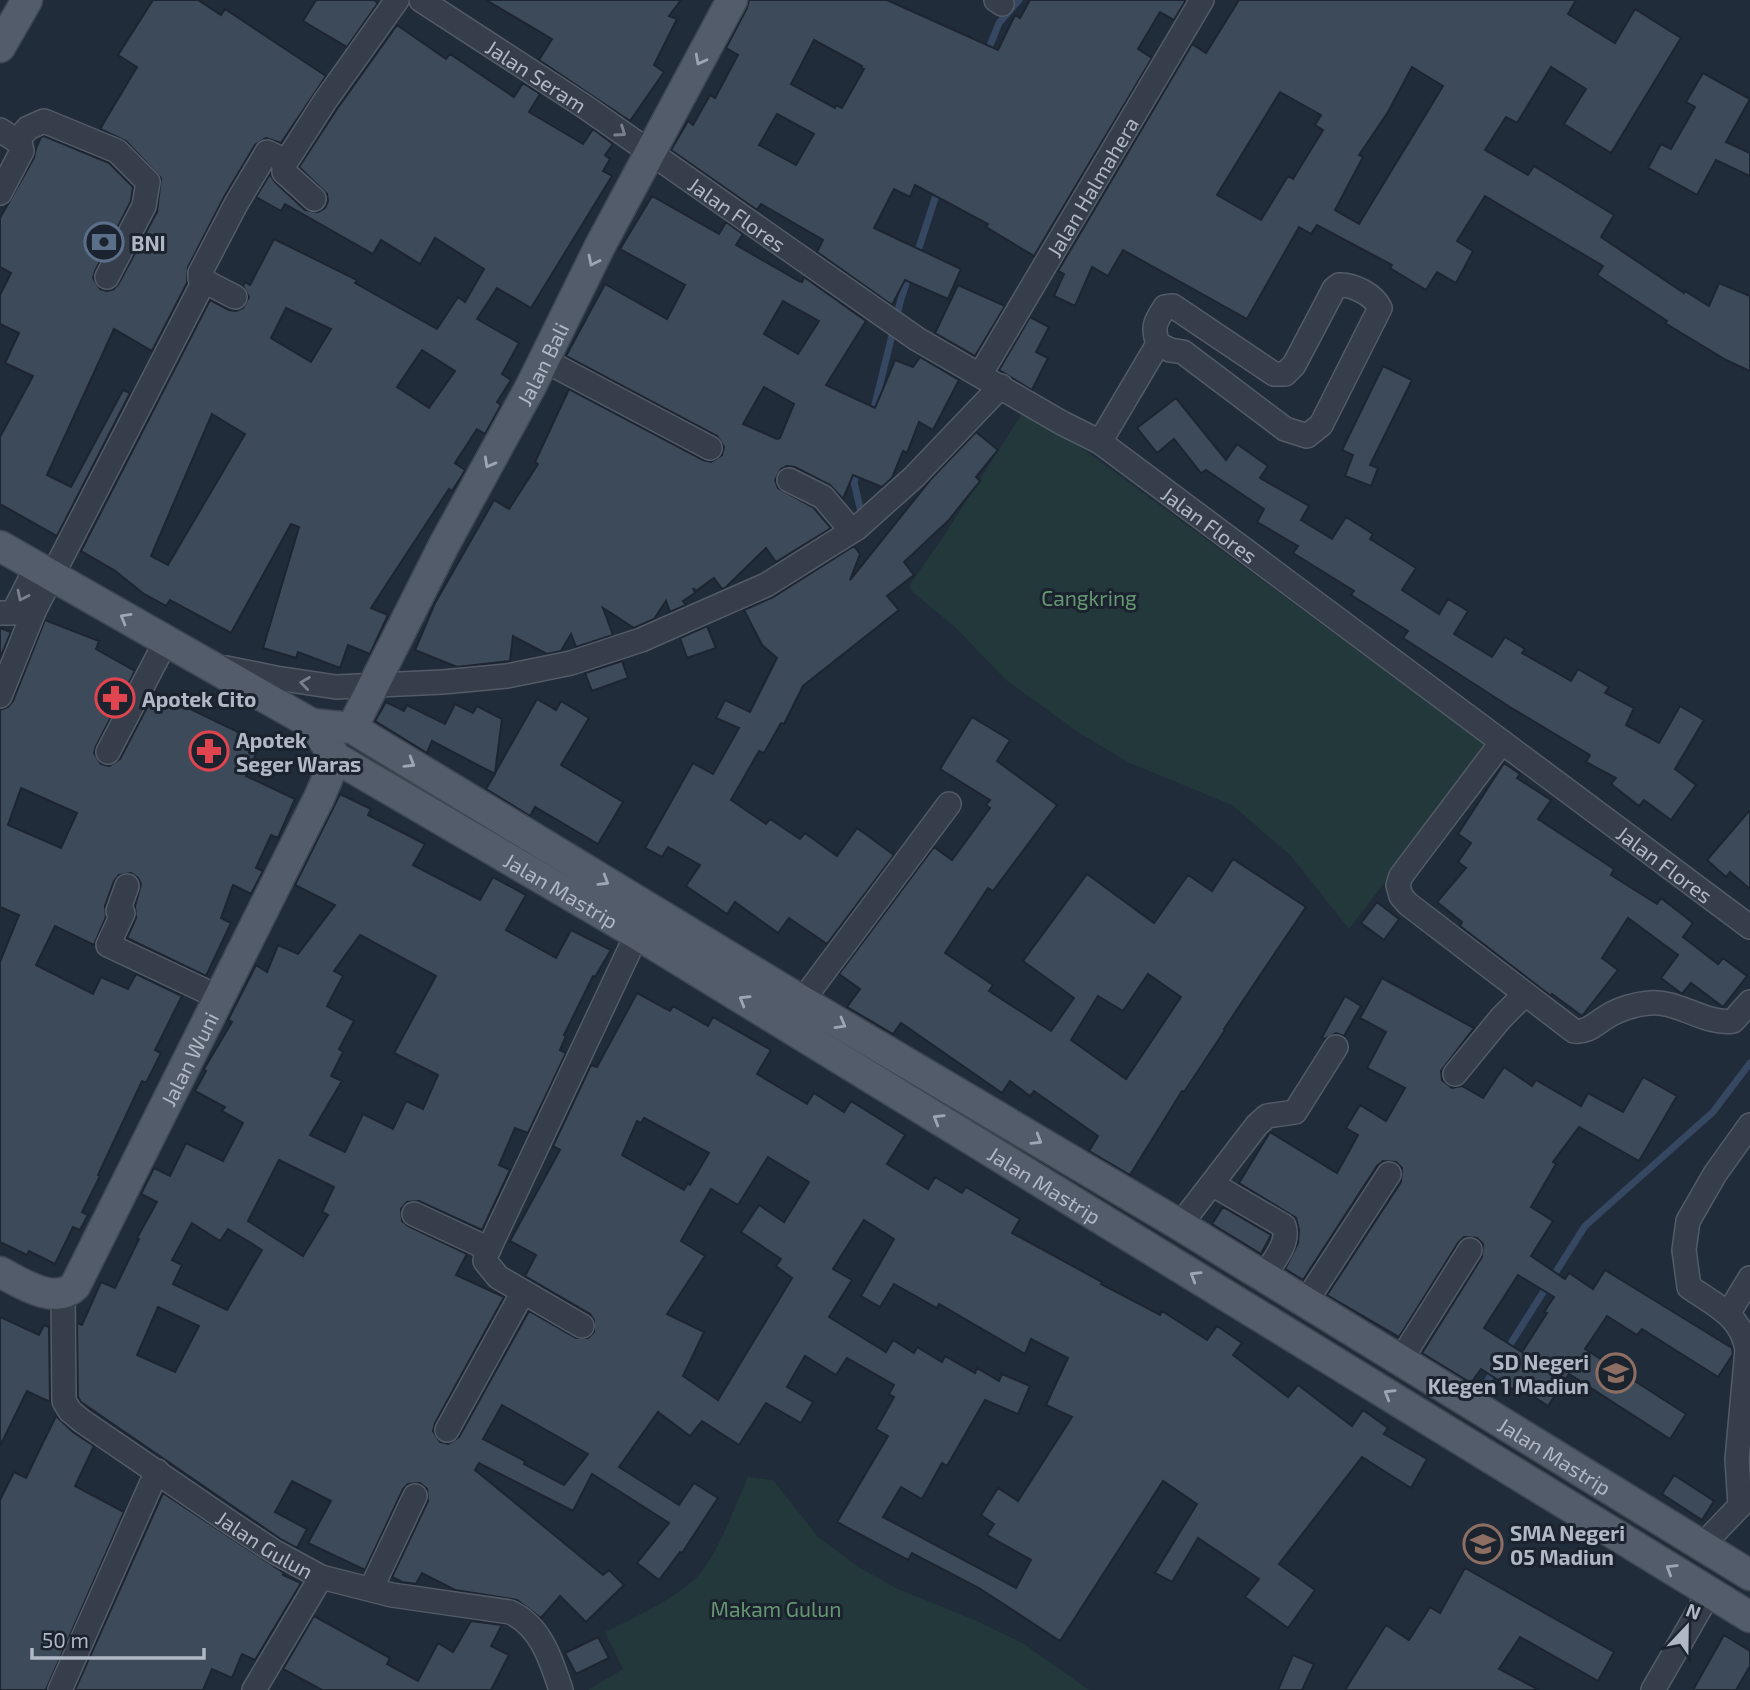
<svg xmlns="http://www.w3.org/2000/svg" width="1750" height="1690" font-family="'Exo 2',sans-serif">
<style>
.green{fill:#23383b}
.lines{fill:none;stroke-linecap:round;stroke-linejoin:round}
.stream{stroke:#354761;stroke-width:7}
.building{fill:#3d4a59;stroke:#1c2531;stroke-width:2;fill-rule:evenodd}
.minor-casing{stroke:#535b68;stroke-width:26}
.major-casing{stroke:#3e4753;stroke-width:33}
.minor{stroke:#353e4a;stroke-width:23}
.major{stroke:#535c6a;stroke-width:30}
.oneway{stroke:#9da6b4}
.oneway2{stroke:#79818e}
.labels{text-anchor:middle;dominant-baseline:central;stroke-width:6;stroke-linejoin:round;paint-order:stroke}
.street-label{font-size:21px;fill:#b0b8c6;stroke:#1a232e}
.poi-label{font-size:21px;font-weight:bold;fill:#b0b8c6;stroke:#1a232e;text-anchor:start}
.park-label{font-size:21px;fill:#679772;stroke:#1a232e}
</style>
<rect width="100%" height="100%" fill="#212c3a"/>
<path class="green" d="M1026,407L1488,746L1349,929L1291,856L1232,805L1130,763L1081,734L1006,680L955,627L914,593L909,586L949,528Z
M748,1477L773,1480L818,1537L860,1568L898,1589L979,1622L1024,1644L1089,1690H588L623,1669L605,1632C632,1619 685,1594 702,1571C720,1548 736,1504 748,1477Z"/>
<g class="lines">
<path class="stream" d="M987,53L999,23L1019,0
M916,257L938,189
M872,416L901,299L910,272
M858,468L854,482L862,516
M1506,1351L1585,1226L1713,1112L1750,1063
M1480,1393L1496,1367"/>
</g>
<path class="building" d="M153,0H198L221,15L225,9L326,76L281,143L266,138L255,145L224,197L188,267L187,283L152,351L114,329L47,475L71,487L123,390L130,393L57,536L0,504V437L33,376L5,363L19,333L0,324V295L11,273L0,267V218L34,158L36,148L41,137L44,136L109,163L133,187L131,201L95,271L93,278L100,289L107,291L114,289L119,283L157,212L161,178L126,141L100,129L137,67L118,55Z
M316,0H374L378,3L347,47L303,21Z
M486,0H681L669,16L677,19L654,65L664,72L630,121L539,60L552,39Z
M749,0H887L998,50L1015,15L1020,18L1030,0H1186L1174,20L1160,12L1138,49L1152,58L1034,256L986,227L988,224L915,185L910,197L894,189L874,228L961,269L948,299L905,280L892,305L817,252L823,240L761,204L757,210L671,150L688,121L693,125L710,95L715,98L738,55L726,48L747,8ZM814,40L862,66L861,68L864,69L842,108L836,105L835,108L791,84ZM777,114L814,134L796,165L759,145Z
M1239,0H1576L1568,14L1615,43L1635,9L1681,38L1611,153L1564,124L1586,89L1551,67L1517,123L1506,117L1485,150L1528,175L1534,166L1614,215L1601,237L1684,293L1685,291L1709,306L1719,283L1750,296V371L1726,360L1665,323L1667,321L1597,275L1603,266L1485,196L1457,241L1473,251L1456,283L1437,272L1426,290L1390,268L1392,265L1317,225L1311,234L1299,227L1247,319L1123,250L1108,276L1092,267L1075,306L1054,296L1064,274L1058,271L1192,44L1206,53ZM1412,67L1443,86L1359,224L1335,210L1363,157L1359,155L1388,112ZM1280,92L1321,115L1315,125L1323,130L1293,179L1288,176L1261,220L1217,195Z
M397,25L446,59L450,54L514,97L523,83L540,94L529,112L583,144L593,129L613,144L605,155L610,159L603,171L612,176L531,308L497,288L477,319L519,343L502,374L511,380L497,402L501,405L485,434L477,429L455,463L465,470L463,474L452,491L449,489L371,608L388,615L370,654L348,645L340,668L298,652L296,658L263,648L299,527L291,524L231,633L170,600L166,606L144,594L114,570L81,551L210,300L229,310L236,311L243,308L249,297L243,286L245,282L250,285L274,239L357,280L355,283L437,329L458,297L465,302L484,269L435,238L420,264L381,240L373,254L285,204L281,211L256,197L270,174L275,182L305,210L318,212L325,208L328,201L327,194L299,167L337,109ZM286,308L331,329L311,362L271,338ZM422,350L455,371L429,408L397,387ZM212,414L245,434L168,565L151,556Z
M1703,73L1750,99L1726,142L1750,153V176L1716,160L1697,195L1648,168L1661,144L1671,149L1695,107L1686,102Z
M652,196L719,234L726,222L743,234L736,245L799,281L802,282L804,277L866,321L826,385L875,408L895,360L913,367L920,357L959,380L933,430L919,422L907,453L903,451L892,478L882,487L853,475L843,499L830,485L795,467L787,466L781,469L775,480L778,488L814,508L831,528L776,562L766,548L725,588L722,589L714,578L696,591L693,588L695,593L683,601L686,605L670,612L666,601L654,619L636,627L634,628L603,608L613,635L576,647L571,634L561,651L547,654L513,636L510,661L457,667L415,650L435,603L494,500L509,509L538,464L535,462L569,389L703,460L711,462L722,455L724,447L717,436L566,356L605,284L667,319L685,285L620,249ZM783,301L819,321L798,354L764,334ZM764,387L794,404L780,438L777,439L743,424Z
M958,285L1005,306L975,356L935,333Z
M1030,317L1049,327L1036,352L1048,358L1032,390L999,370Z
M1383,366L1412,380L1370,465L1378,468L1371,486L1345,476L1353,455L1342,450Z
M1176,398L1226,460L1237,444L1268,466L1260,478L1309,506L1301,520L1332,539L1346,517L1373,534L1370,539L1416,568L1402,590L1439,614L1448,599L1468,611L1454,634L1492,657L1505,637L1525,649L1522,653L1571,681L1578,669L1609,687L1605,693L1634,708L1626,725L1659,743L1680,706L1704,720L1675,769L1696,785L1671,820L1644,800L1639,806L1611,784L1616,778L1586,762L1590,755L1510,707L1403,638L1408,631L1351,595L1354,591L1293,553L1298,546L1257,522L1264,509L1206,470L1201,473L1174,439L1157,453L1137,428Z
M976,432L998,450L976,477L980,481L948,521L904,562L914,575L887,596L899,610L803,686L784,724L781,723L764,753L759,751L731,800L766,824L770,819L800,839L805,833L837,856L857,828L894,855L827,944L789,918L778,933L735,902L727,914L686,886L700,865L668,847L662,857L645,848L693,763L713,774L739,728L716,718L725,700L750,712L777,658L762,645L744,610L773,597L854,546L860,554L850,580L931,479Z
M45,620L99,641L96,649L135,671L96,746L94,753L101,764L109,766L120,759L155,692L261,743L246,776L295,799L278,838L271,835L256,868L263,871L251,894L233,885L221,918L231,923L206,976L127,938L136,918L135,906L141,884L138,878L131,873L119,875L114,881L105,906L106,917L94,945L55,926L36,965L93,994L101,977L128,989L136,974L182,996L155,1050L161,1053L146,1083L142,1081L98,1175L100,1176L82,1212L88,1215L80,1230L73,1227L55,1264L29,1251L27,1255L0,1242V962L19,915L0,907V710L8,707L13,701ZM21,788L77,813L61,848L8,825Z
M707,626L716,648L687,658L680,638Z
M0,628L11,632L0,658Z
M622,661L628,678L592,691L585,673Z
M537,699L556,710L561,701L589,718L561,765L623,802L598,844L535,807L530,816L486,789L495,774L432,741L427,753L375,721L386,702L404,711L407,705L445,724L455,704L473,713L477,706L502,719L495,773Z
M972,717L1010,740L997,761L1057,805L993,891L988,888L945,953L993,985L989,991L1051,1031L1074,998L1023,961L1087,874L1154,923L1188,875L1212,891L1233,859L1306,907L1224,1029L1225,1030L1184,1092L1182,1091L1130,1175L1089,1151L1098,1136L1034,1091L1030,1096L1010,1081L1002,1093L901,1023L893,1034L847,1007L860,989L839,974L934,847L952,860L990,808L986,805L990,800L940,769ZM1148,974L1181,997L1126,1079L1071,1040L1098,996L1123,1011Z
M1504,763L1520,774L1517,778L1551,800L1538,819L1614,869L1611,875L1657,904L1661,898L1693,923L1683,937L1718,964L1723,958L1747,976L1723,1007L1691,983L1682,994L1661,978L1678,955L1628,918L1602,958L1618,970L1582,1016L1552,994L1551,996L1460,926L1462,922L1437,902L1466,868L1458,862L1471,843L1458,834Z
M340,794L371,809L368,815L425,844L413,865L480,900L493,877L526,895L506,930L556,958L571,930L611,950L595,977L593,976L564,1035L566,1036L560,1050L566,1053L528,1133L515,1128L499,1165L510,1170L482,1230L419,1201L407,1202L401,1209L402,1221L408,1226L467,1254L456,1275L504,1297L435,1423L433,1431L440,1442L448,1444L459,1437L529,1311L576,1338H588L594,1332V1320L590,1314L525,1276L536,1255L510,1241L560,1150L553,1146L591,1065L597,1067L637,993L670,1011L673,1006L708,1026L713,1017L771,1050L757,1074L807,1104L814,1093L844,1112L851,1101L905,1135L887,1164L928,1189L935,1177L962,1193L966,1187L1020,1219L1012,1233L1102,1282L1101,1284L1160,1315L1162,1311L1207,1340L1217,1326L1242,1343L1233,1355L1288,1397L1298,1385L1352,1426L1363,1410L1388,1428L1384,1434L1427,1459L1411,1488L1362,1457L1279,1564L1315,1590L1288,1628L1245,1597L1259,1579L1198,1538L1172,1582L1155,1573L1197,1504L1163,1481L1060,1641L979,1588L912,1553L908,1560L837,1522L888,1436L876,1429L894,1397L889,1394L894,1385L847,1358L836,1375L805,1356L787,1387L813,1402L801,1423L766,1403L739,1445L702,1421L690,1436L658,1412L619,1467L679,1505L694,1483L718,1498L682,1553L680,1552L659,1580L637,1563L669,1523L592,1474L573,1511L479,1463L475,1470L603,1575L609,1570L624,1585L586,1622L560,1596L541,1618L517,1600L455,1590L422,1573L416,1584L402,1582L392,1577L428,1501L427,1489L420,1483L408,1484L403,1489L365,1570L308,1543L331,1501L292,1481L275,1512L307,1529L297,1548L282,1540L81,1402L78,1397L77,1326L78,1323L82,1325L101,1282L115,1288L139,1239L137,1238L157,1202L141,1194L154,1168L170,1176L186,1143L223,1161L243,1123L222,1111L225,1107L195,1091L206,1071L204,1069L232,1022L228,1020L256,965L267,972L278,945L298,954L335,905L295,885ZM360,935L436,976L394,1053L438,1075L423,1109L406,1101L393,1129L363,1114L345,1152L310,1135L342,1081L331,1076L343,1052L339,1049L354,1021L327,1006L343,976L334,971ZM644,1118L709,1153L690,1185L688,1183L684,1190L622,1155L637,1121L641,1123ZM768,1157L809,1182L784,1222L759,1205L741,1232L781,1259L776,1266L792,1278L718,1400L683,1376L704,1332L667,1314L705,1256L681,1241L711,1189L738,1205ZM279,1160L334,1187L322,1212L328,1215L303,1256L248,1221ZM864,1220L894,1239L861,1296L880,1307L894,1284L937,1308L939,1304L1025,1354L1031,1339L1068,1358L1046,1405L1072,1417L1018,1501L998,1488L981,1515L994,1524L987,1535L1031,1560L1016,1588L883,1517L901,1487L922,1499L942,1463L947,1466L985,1400L1018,1414L1030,1386L1002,1374L999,1381L977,1368L975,1373L945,1356L942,1362L917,1347L914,1353L893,1340L886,1352L829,1317L852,1280L833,1269ZM192,1223L220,1241L228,1229L262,1250L227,1310L173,1284L182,1265L172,1260ZM158,1307L199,1326L175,1372L137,1355ZM502,1405L588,1454L564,1485L524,1464L525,1461L483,1439Z
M1750,810V889L1730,872L1726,877L1707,860Z
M1377,902L1399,919L1384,940L1361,923Z
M1382,978L1474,1028L1441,1071L1442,1080L1452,1088L1462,1086L1483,1098L1504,1067L1532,1086L1536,1080L1581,1106L1588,1093L1623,1112L1643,1077L1677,1096L1639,1161L1579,1127L1553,1162L1556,1164L1531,1207L1553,1221L1531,1256L1565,1279L1569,1273L1593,1289L1605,1270L1732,1348L1733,1354L1718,1377L1642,1329L1637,1335L1607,1316L1585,1349L1686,1414L1670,1439L1569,1374L1548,1406L1517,1386L1514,1390L1481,1369L1471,1383L1422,1353L1482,1257L1483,1244L1477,1238L1464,1237L1458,1243L1399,1337L1327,1295L1401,1182L1402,1168L1396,1162L1383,1161L1377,1166L1303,1280L1285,1269L1298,1243L1299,1230L1296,1218L1239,1183L1270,1132L1337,1173L1358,1135L1346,1128L1360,1105L1386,1121L1405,1088L1367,1068L1386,1032L1360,1018ZM1518,1275L1554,1297L1544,1312L1547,1313L1522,1352L1484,1328Z
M1345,996L1361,1006L1344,1036L1336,1033L1325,1039L1322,1037Z
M1223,1207L1271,1235L1261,1254L1212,1224Z
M0,1317L39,1335L44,1325L49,1327L50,1402L27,1391L0,1446Z
M56,1416L73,1432L94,1446L75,1486L124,1512L46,1690H0V1500L14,1472L26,1478Z
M1674,1475L1714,1501L1702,1520L1662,1494Z
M163,1493L284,1573L283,1575L301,1583L255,1660L242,1654L232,1678L212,1669L203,1690H75Z
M1465,1568L1614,1652L1598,1681L1520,1637L1499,1669L1539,1690H1345L1386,1625L1409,1640L1430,1607L1440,1613Z
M314,1616L390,1658L387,1664L418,1681L438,1643L453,1652L471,1621L502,1625L491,1646L509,1655L491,1690H322L283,1669Z
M1724,1635L1750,1651V1666L1736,1690H1693Z
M598,1637L609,1658L576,1674L565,1653Z
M1293,1655L1314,1664L1302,1690H1278Z"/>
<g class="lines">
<g class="minor-casing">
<g id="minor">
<path id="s1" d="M421,0L584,106L917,339L1062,423L1100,442L1750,927"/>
<path d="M996,0L1002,4"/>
<path d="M0,130L20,143L22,151L0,193"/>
<path d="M17,141L28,128L44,121L117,151L148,182L144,206L107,277"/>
<path d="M314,199L284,172V165L325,101L397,0"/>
<path d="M235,297L204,281L200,278V273L236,204L267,152L286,161"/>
<path d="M544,360L710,448"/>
<path id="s2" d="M980,375L1202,0"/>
<path d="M1100,442L1158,344L1170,350L1183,352L1285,429L1307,436L1321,425L1380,308C1374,295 1353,284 1339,285L1334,289L1294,365L1285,374H1274L1173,306L1165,307C1155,322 1152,327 1158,344"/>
<path d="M789,480L823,497L852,531"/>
<path d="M0,613H13L37,566"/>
<path d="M226,668L276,678L336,687L443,682L507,676L571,663L641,640L766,585L857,528L914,477L1001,386"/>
<path d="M0,696L35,609L204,281"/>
<path d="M1502,742L1401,876L1398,885L1401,896L1408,904L1574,1031C1588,1033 1596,1023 1608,1016C1619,1009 1636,1004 1649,1003C1679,1000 1704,1025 1733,1021L1750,1002"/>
<path d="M108,752L166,641"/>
<path d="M127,886L118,911L123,913L108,945L218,997"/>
<path d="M802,1001L949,804"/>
<path d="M1455,1074L1501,1018L1525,994"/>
<path d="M1212,1184L1284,1226C1290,1243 1272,1263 1263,1277"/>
<path d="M414,1214L489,1249"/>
<path d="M1180,1225L1257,1125L1267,1116L1295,1112L1336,1047"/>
<path id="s3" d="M63,1294L64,1401L70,1411L82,1421L231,1523L275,1552L321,1577L392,1595L510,1612C541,1626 551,1660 561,1690"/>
<path d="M1305,1303L1389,1174"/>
<path d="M1728,1314L1750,1278"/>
<path d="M582,1326L498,1277L485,1261L486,1255L637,934"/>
<path d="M1400,1361L1470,1250"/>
<path d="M447,1430L523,1292"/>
<path d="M1706,1548L1714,1533L1740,1506L1737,1459L1747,1350C1742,1316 1715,1305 1689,1287L1684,1250L1688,1221L1715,1174L1750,1125"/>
<path d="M371,1589L415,1496"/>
<path d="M60,1690L157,1471"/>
<path d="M254,1690L321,1577"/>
<path d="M1653,1690L1709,1593"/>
</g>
</g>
<g class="major-casing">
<g id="major">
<path d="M0,47L27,0"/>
<path id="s4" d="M0,546L312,724L336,758L637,934L1750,1617"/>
<path id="s5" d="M312,724L352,728L802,1001L1180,1225L1750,1575"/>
<path id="s6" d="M352,728L444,545L531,386L600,246L732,0"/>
<path id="s7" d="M0,1272C21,1283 55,1306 75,1286L319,798L336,758"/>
</g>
</g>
<use href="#minor" class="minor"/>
<use href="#major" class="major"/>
</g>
<defs><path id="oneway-chevron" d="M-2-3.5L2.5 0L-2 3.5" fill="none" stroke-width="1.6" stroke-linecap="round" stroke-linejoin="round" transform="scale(1.75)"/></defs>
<g class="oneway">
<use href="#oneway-chevron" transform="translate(700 60) rotate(118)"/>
<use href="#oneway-chevron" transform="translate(593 261) rotate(116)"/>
<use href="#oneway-chevron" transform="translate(489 463) rotate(119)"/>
<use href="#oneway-chevron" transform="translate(125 618) rotate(-150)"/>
<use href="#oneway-chevron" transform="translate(410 763) rotate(31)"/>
<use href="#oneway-chevron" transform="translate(604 881) rotate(31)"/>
<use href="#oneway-chevron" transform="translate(744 1000) rotate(-149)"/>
<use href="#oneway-chevron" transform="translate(841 1024) rotate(30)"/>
<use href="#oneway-chevron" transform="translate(938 1119) rotate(-149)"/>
<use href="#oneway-chevron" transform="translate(1037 1140) rotate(31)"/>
<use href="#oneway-chevron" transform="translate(1195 1276) rotate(-149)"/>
<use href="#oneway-chevron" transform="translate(1389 1394) rotate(-149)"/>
<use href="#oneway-chevron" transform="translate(1671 1569) rotate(-148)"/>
</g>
<g class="oneway2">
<use href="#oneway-chevron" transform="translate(621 132) rotate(35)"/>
<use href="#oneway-chevron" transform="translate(22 596) rotate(116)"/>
<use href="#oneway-chevron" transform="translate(305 683) rotate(-172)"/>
</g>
<defs>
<g id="bank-ring" transform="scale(2.0125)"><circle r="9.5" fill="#1a232e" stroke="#5c6f8a" stroke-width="1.5"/><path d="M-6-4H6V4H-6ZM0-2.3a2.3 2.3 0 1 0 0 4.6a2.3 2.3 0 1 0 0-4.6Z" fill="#5c6f8a"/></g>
<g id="pharmacy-ring" transform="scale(2.0125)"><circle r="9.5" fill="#1a232e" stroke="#e0444e" stroke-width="1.5"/><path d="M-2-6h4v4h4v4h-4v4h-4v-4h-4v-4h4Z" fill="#e0444e"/></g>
<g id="school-ring" transform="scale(2.0125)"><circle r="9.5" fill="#1a232e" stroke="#8d6e63" stroke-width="1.5"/><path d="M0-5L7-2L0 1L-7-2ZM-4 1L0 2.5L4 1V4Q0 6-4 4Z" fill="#8d6e63"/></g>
</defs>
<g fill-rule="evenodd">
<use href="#bank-ring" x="104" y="242"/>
<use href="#pharmacy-ring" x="115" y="698"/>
<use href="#pharmacy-ring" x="209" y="751"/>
<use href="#school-ring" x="1616" y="1373"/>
<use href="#school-ring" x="1483" y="1544"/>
</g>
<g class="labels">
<g class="street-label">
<text stroke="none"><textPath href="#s1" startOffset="138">Jalan Seram</textPath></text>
<text stroke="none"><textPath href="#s2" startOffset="219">Jalan Halmahera</textPath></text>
<text stroke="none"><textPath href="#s1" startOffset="382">Jalan Flores</textPath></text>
<text stroke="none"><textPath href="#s6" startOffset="411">Jalan Bali</textPath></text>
<text stroke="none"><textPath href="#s1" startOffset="948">Jalan Flores</textPath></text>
<text stroke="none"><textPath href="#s1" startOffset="1516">Jalan Flores</textPath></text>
<text stroke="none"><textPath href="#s4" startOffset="662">Jalan Mastrip</textPath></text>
<text stroke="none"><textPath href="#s7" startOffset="336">Jalan Wuni</textPath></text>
<text stroke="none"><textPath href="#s4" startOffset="1228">Jalan Mastrip</textPath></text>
<text stroke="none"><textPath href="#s5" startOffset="1446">Jalan Mastrip</textPath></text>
<text stroke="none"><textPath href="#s3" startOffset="355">Jalan Gulun</textPath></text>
</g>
<g class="poi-label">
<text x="131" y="242">BNI</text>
<text x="142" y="698">Apotek Cito</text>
<text x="236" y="739">Apotek<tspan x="236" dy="24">Seger Waras</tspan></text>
<text x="1589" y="1361" text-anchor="end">SD Negeri<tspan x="1589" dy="24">Klegen 1 Madiun</tspan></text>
<text x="1510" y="1532">SMA Negeri<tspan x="1510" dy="24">05 Madiun</tspan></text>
</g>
<g class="park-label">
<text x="1089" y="597">Cangkring</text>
<text x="776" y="1608">Makam Gulun</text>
</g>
</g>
<g transform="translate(1687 1627) rotate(22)" stroke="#1a232e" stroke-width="5" paint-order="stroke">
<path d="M0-5L12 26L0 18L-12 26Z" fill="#b0b8c6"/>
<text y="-10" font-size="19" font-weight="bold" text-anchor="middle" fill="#b0b8c6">N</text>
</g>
<path d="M32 1648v10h172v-10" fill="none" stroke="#b0b8c6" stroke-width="3.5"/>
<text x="42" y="1648" font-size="21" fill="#b0b8c6" stroke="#1a232e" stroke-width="5" paint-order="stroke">50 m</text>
</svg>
